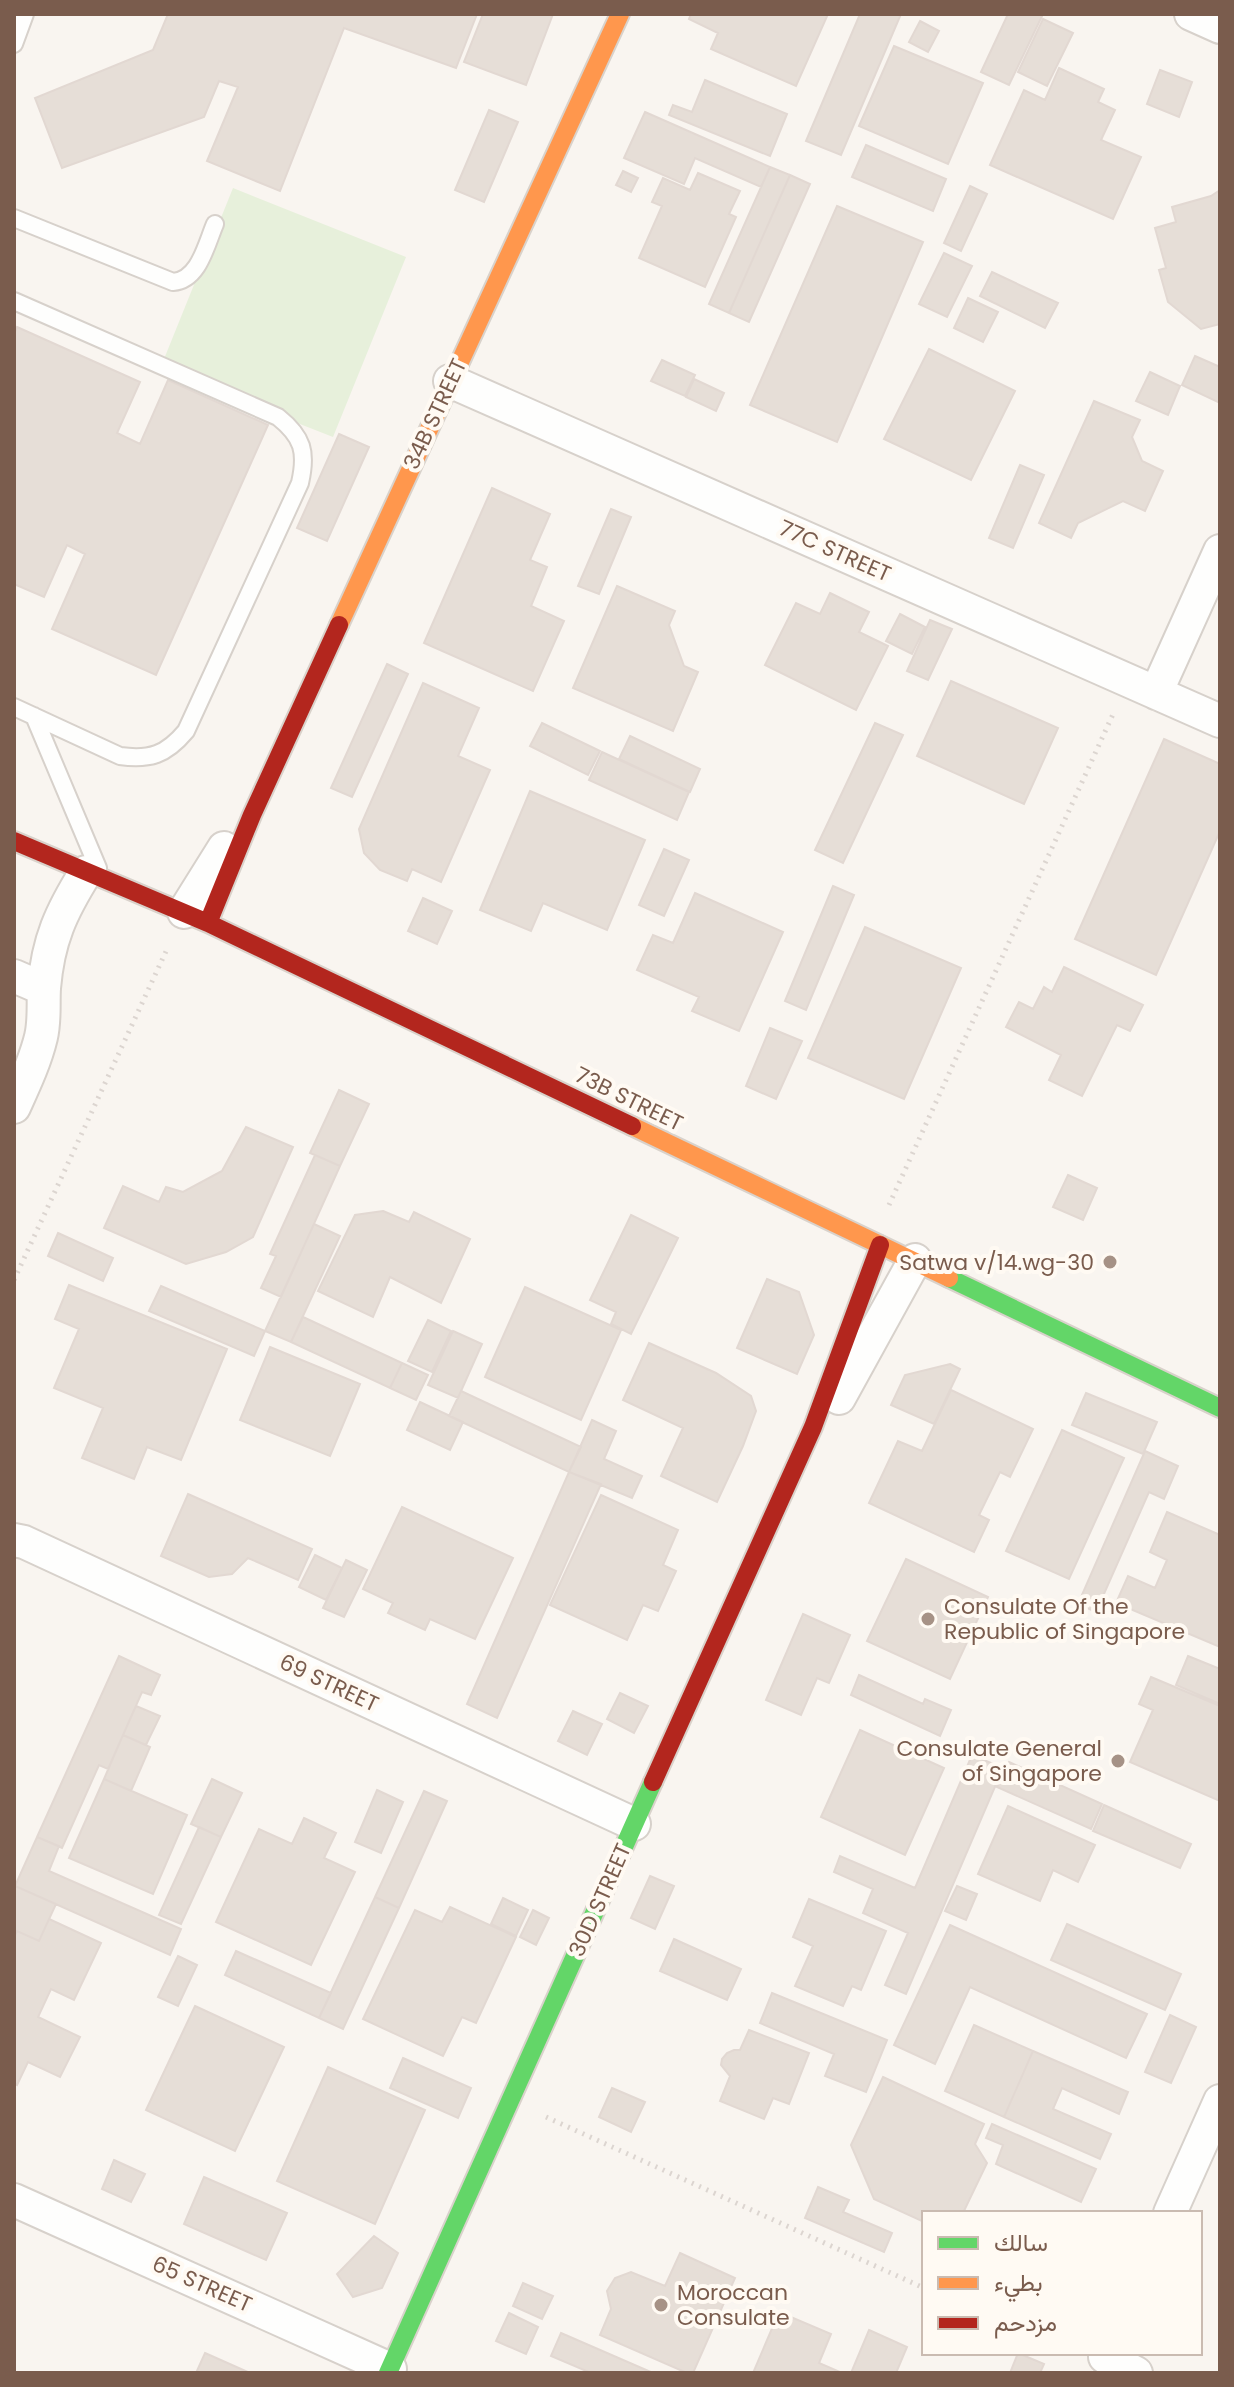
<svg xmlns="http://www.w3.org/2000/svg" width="1234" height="2387" font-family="Poppins,Vazirmatn,sans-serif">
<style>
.green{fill:#e7f0db}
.building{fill:#e6ded7;stroke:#e2d8d2;stroke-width:2}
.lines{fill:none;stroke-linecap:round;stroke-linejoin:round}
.lane-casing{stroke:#d7d1cb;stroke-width:20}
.street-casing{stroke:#d7d1cb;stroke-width:36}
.fast-casing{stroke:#d9d2cb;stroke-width:22}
.slow-casing{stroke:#d9d2cb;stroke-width:22}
.jam-casing{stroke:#d9d2cb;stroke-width:22}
.path{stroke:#dcd5d0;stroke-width:5;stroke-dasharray:2 6;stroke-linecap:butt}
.lane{stroke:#fefefd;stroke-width:16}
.street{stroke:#fefefd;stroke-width:32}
.fast{stroke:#63d668;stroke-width:18}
.slow{stroke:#ff974d;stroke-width:18}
.jam{stroke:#b3261e;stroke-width:18}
.poi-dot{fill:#a69286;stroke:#fffaf3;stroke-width:3}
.labels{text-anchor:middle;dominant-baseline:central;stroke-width:8;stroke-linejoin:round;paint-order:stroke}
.street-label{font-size:22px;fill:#7a5c4d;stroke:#fffaf3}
.poi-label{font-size:22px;fill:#7a5c4d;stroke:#fffaf3;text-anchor:end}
</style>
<rect width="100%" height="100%" fill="#f9f5f0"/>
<path class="green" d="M233,188L406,257L333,437L160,369Z"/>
<path class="building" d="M168,14H477L456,68L344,28L280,191L207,161L238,87L219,81L204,117L62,168L35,98L153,50Z
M483,14H553L526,85L464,62Z
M691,14H828L796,86L711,49L718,33L689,19Z
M860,14H901L841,155L806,141Z
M1008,14H1043L1009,85L981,72Z
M1043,19L1073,33L1047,86L1018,72Z
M920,21L939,31L928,52L909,42Z
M894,46L983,83L948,164L859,126Z
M1059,68L1104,89L1098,102L1115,110L1101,140L1141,157L1113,219L990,165L1024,90L1045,100Z
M1160,70L1192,82L1179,117L1147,104Z
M705,80L787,114L770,156L669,115L673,105L692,112Z
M489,110L518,122L484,202L455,190Z
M645,112L770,167L761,187L695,158L684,184L624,158Z
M866,145L946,179L933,211L852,177Z
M770,167L790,175L729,313L709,304Z
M623,171L638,178L631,192L616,185Z
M698,173L740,191L729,214L736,217L705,287L639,258L662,206L652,202L663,178L690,190Z
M790,175L810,184L749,322L729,313Z
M970,186L987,194L961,251L944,243Z
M1220,190V324L1201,329L1168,302L1159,270L1166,268L1155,228L1176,222L1172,207L1211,196Z
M837,206L923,242L837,442L750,405Z
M944,253L972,266L947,317L919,304Z
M992,272L1058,303L1045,328L980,296Z
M968,298L998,312L983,342L954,328Z
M17,327L140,382L117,433L140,444L168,380L268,425L156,675L52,629L85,554L67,545L44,597L14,584V334Z
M929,349L1015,391L971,480L884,439Z
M1195,356L1220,367V403L1182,385Z
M662,360L695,375L685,396L651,381Z
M1150,372L1180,386L1168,415L1136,401Z
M694,379L724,393L716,411L686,397Z
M1094,401L1140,420L1132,437L1142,461L1163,471L1145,511L1123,501L1078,523L1071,538L1039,523Z
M339,434L369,447L327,541L297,528Z
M1020,465L1044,475L1013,548L989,538Z
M492,488L550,514L530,560L547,567L531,606L564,621L533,691L424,643Z
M611,509L631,517L599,594L578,586Z
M617,586L675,611L669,625L684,666L698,672L673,731L573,688Z
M830,593L869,612L859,632L888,646L856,710L765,665L796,603L820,614Z
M900,614L925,627L912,654L886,641Z
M930,620L952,629L928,680L907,671Z
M387,664L408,674L352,797L331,788Z
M951,681L1058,728L1024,804L917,756Z
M423,683L479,708L458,756L490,770L441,882L412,869L407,881L380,870L364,853L359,829Z
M542,723L600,751L588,775L530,746Z
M875,723L903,735L843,863L815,850Z
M630,736L700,769L690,792L619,759Z
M1164,739L1220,764V831L1156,975L1075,939Z
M602,752L689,792L677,820L589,780Z
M530,791L645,840L607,930L543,903L531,931L480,910Z
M664,849L689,860L664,916L639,905Z
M833,886L854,895L806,1010L785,1001Z
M695,893L783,932L739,1031L692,1011L699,997L637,970L653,935L673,943Z
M423,898L452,911L437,944L408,931Z
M865,927L961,968L904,1099L808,1058Z
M1064,967L1143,1005L1130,1031L1117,1025L1082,1096L1049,1080L1061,1055L1006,1027L1019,1002L1033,1009L1044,987L1052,992Z
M770,1028L802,1041L776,1099L746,1086Z
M339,1090L369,1104L340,1166L310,1153Z
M246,1127L293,1147L253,1237L226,1252L186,1264L104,1228L123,1186L159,1202L166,1187L183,1192L222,1171Z
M315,1155L340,1166L281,1297L261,1288L276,1256L270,1254Z
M1068,1175L1097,1188L1083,1220L1053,1207Z
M383,1211L409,1222L414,1212L470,1239L441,1303L390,1277L373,1317L318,1291L355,1215Z
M631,1215L678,1238L631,1334L611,1324L616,1312L590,1300Z
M314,1224L340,1236L291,1342L265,1331Z
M58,1233L113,1258L103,1281L48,1256Z
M767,1279L799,1292L814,1335L797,1374L737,1348Z
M69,1285L227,1349L181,1460L147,1447L134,1479L82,1458L103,1408L54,1388L79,1329L55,1319Z
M161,1286L265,1331L254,1356L149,1311Z
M525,1287L621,1330L581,1420L485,1377Z
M303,1317L402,1363L390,1388L291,1342Z
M428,1320L451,1331L432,1372L408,1361Z
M453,1331L482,1344L458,1398L428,1385Z
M649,1343L716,1373L751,1396L756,1411L743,1446L717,1502L661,1476L683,1428L623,1400Z
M270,1347L360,1384L330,1456L240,1420Z
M402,1363L428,1375L416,1400L390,1388Z
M950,1364L960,1369L934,1424L891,1405L905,1375Z
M951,1390L1033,1429L1010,1477L1000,1472L979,1515L989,1520L974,1552L869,1503L898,1441L922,1451Z
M461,1391L581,1447L569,1472L449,1416Z
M1086,1393L1157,1422L1143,1454L1072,1425Z
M420,1402L463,1422L450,1450L407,1430Z
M592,1420L616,1431L604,1459L642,1476L632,1498L569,1472Z
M1062,1430L1124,1458L1069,1579L1006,1551Z
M1145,1451L1178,1466L1164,1499L1149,1492L1096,1612L1078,1604Z
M569,1472L601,1484L497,1718L467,1704Z
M188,1494L312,1549L298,1580L248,1558L232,1574L209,1577L161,1556Z
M601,1495L678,1530L663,1565L676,1571L658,1611L643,1605L627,1640L550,1605Z
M402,1507L513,1558L475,1639L430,1619L425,1630L388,1613L393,1603L363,1589Z
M1167,1512L1220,1535V1647L1116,1603L1128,1576L1155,1588L1167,1560L1150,1552Z
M315,1555L342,1568L326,1600L299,1587Z
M906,1559L988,1597L950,1679L867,1641Z
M346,1560L367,1570L344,1617L323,1608Z
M803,1614L850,1635L829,1683L817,1678L801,1715L766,1700Z
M119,1656L160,1675L151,1695L142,1692L108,1769L99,1765L62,1848L37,1837Z
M1188,1656L1220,1669V1704L1176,1685Z
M859,1675L923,1704L925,1699L951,1710L940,1736L851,1695Z
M1151,1677L1220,1706V1801L1130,1762L1153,1710L1139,1704Z
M620,1693L648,1706L634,1733L607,1719Z
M136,1706L160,1716L146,1745L123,1735Z
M573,1711L602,1724L587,1755L558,1741Z
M860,1730L944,1768L905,1855L821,1817Z
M123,1735L150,1747L131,1791L104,1779Z
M972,1755L1003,1768L906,1994L885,1985L908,1933L863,1913L873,1889L834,1872L840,1856L915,1888Z
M1009,1762L1102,1804L1091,1829L997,1787Z
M104,1779L187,1815L153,1894L69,1858Z
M212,1779L242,1793L221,1837L191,1824Z
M377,1790L403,1802L381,1853L355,1842Z
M424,1791L447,1801L399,1908L375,1897Z
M1104,1805L1191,1844L1180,1868L1093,1831Z
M1008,1806L1095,1845L1078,1882L1053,1870L1040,1901L978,1874Z
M304,1818L336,1833L324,1858L355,1872L311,1965L216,1922L259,1829L292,1844Z
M199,1827L221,1837L181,1924L159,1915Z
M37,1837L59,1846L49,1871L181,1929L170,1955L15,1886Z
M650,1876L674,1886L655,1929L631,1918Z
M15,1886L56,1904L39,1941L17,1931L14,1937Z
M957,1886L977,1894L966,1920L945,1911Z
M375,1897L399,1908L343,2029L319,2018Z
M503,1898L528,1910L516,1936L491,1924Z
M809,1899L886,1931L861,1990L852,1986L843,2006L795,1986L813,1946L793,1937Z
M450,1907L516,1937L476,2023L462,2017L443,2056L363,2019L415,1910L442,1922Z
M533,1910L549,1918L536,1945L520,1937Z
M49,1919L101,1943L74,2000L51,1989L38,2017L80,2037L60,2077L28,2062L17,2085L14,2083V1937L17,1931L39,1941Z
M1067,1924L1181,1974L1165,2010L1051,1960Z
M950,1925L1147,2014L1126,2058L970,1987L935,2064L894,2045Z
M674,1939L741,1969L727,2000L660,1971Z
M236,1951L331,1993L319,2018L225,1975Z
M178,1956L197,1965L178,2006L158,1997Z
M772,1993L887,2040L866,2092L825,2076L834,2054L760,2023Z
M195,2006L284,2047L235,2151L146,2110Z
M1170,2015L1196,2027L1171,2083L1145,2072Z
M974,2025L1033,2051L1004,2117L945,2091Z
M749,2030L809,2053L789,2104L773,2098L764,2119L720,2101L730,2076L721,2065L722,2059L727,2053L734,2050H740Z
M1033,2051L1128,2092L1119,2114L1062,2088L1053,2109L1111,2134L1100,2159L1004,2117Z
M403,2058L471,2088L458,2118L390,2088Z
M328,2067L425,2110L375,2224L277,2181Z
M883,2077L984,2124L975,2144L987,2163L963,2213H924V2222L874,2199L851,2145Z
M612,2088L645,2102L631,2132L599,2117Z
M992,2124L1096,2169L1081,2202L996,2164L1003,2145L986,2138Z
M114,2160L145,2174L131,2202L102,2189Z
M204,2177L287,2213L266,2260L184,2224Z
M818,2187L849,2200L843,2212L892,2233L884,2252L805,2218Z
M374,2236L398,2253L382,2288L353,2297L337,2274Z
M680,2253L735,2278L693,2373H687L600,2335L611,2309L607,2291L615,2278L631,2272L665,2286Z
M523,2283L553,2296L542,2319L513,2306Z
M779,2312L831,2334L819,2363L842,2373H753Z
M509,2313L538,2327L526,2354L496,2341Z
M869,2330L907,2347L896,2373H851Z
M561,2333L653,2373H591L551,2356Z
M205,2353L250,2373H196Z
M1018,2353L1044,2364L1040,2373H1010Z"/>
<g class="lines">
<g class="lane-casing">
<path id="lane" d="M14,44L25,14
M14,218L173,282C199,280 206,245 215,224
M14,301L278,417C303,437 307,452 300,483L186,731C166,755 150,760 120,756L14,707
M34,716L98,868"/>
</g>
<g class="street-casing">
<path id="street" d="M1191,14L1220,27
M450,381L1220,721
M1156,693L1220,551
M184,912L224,848
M14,976L44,989
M14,1107C24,1085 35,1062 41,1037C45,1020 43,1005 44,988C48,940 61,912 86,872
M839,1398L915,1260
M14,1540L24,1542L634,1824
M14,2200L390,2369
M1170,2213L1220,2101
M1105,2357L1136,2373"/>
</g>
<g class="fast-casing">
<path id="fast" d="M949,1278L1220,1408
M388,2373L653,1782"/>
</g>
<g class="slow-casing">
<path id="slow" d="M339,625L620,14
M632,1126L949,1278"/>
</g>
<g class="jam-casing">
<path id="jam" d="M14,841L208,923L632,1126
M208,923L252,815L339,625
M653,1782L813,1427L880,1245"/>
</g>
<path class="path" d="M889,1205L1114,712
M14,1280L168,947
M546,2117L924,2288"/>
<use href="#lane" class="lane"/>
<use href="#street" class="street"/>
<use href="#fast" class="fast"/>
<use href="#slow" class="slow"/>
<use href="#jam" class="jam"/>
</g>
<g class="poi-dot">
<circle cx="1110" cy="1262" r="8"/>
<circle cx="928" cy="1619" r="8"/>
<circle cx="1118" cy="1761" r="8"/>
<circle cx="661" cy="2305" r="8"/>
</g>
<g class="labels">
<g class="street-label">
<text transform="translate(435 414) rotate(-65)">34B STREET</text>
<text transform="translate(835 551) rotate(24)">77C STREET</text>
<text transform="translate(629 1099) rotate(26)">73B STREET</text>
<text transform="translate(329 1683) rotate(25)">69 STREET</text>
<text transform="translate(600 1900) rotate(-66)">30D STREET</text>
<text transform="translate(202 2284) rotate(24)">65 STREET</text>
</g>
<g class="poi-label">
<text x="1094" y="1262">Satwa v/14.wg-30</text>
<text x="944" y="1606" text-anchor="start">Consulate Of the<tspan x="944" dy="25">Republic of Singapore</tspan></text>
<text x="1102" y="1748">Consulate General<tspan x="1102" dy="25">of Singapore</tspan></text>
<text x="677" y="2292" text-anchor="start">Moroccan<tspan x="677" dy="25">Consulate</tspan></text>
</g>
</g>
<rect width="1234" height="2387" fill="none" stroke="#7a5c4d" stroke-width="32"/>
<rect x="922" y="2211" width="280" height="144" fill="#fffaf3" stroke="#cabbb1" stroke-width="2"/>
<rect x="938" y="2237" width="40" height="12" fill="#63d668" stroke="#cabbb1" stroke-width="2"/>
<text x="994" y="2251" font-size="24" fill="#7a5c4d">سالك</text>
<rect x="938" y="2277" width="40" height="12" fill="#ff974d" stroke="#cabbb1" stroke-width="2"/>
<text x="994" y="2291" font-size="24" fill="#7a5c4d">بطيء</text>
<rect x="938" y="2317" width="40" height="12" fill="#b3261e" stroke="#cabbb1" stroke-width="2"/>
<text x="994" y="2331" font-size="24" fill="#7a5c4d">مزدحم</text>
</svg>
